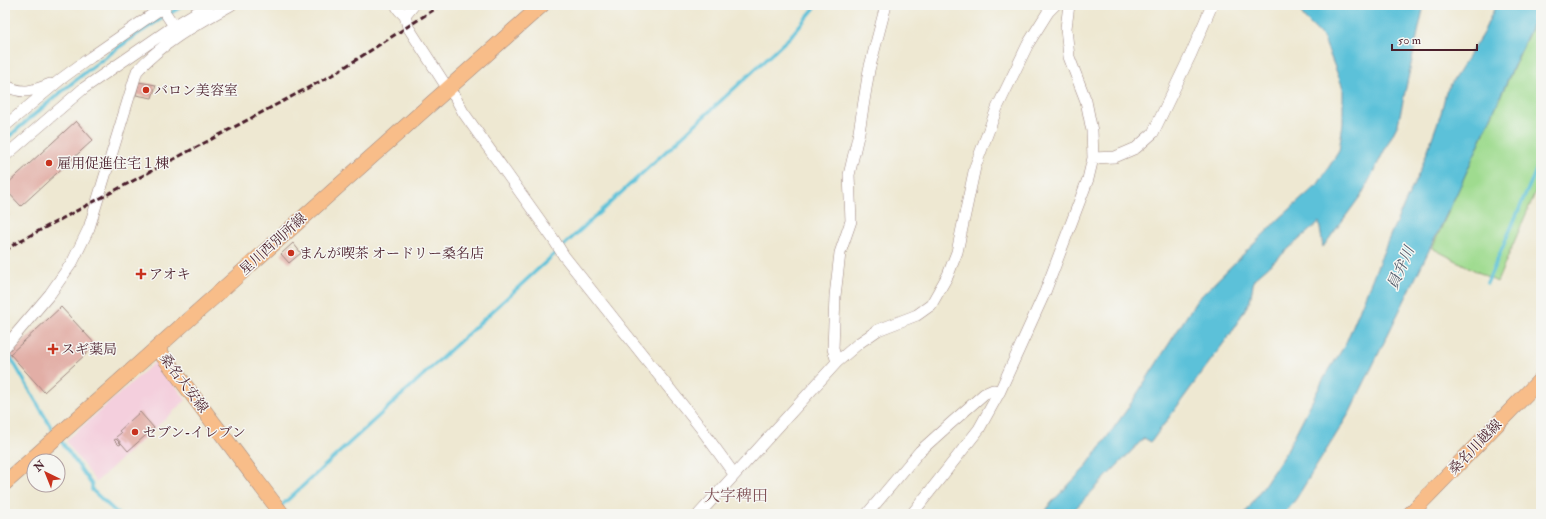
<svg xmlns="http://www.w3.org/2000/svg" width="1546" height="519" font-family="'IM FELL Double Pica','Noto Serif JP',serif">
<style>
.built{fill:#f4cfdd}
.green{fill:#9fdb8f;stroke:#747d5d}
.water{fill:#5bc1d9;stroke:#527082}
.lines{fill:none;stroke-linecap:round;stroke-linejoin:round}
.stream{stroke:#5bc1d9;stroke-width:3.5}
.building{fill:#e2aea6}
.minor-casing{stroke:#9c847e;stroke-width:12}
.major-casing{stroke:#9c847e;stroke-width:16}
.minor{stroke:#fff;stroke-width:11}
.major{stroke:#f8bd89;stroke-width:15}
.rail{stroke:#4a1f2b;stroke-width:3;stroke-dasharray:6 3;stroke-linecap:butt}
.poi-dot{fill:#c8321e;stroke:#f6f6f2;stroke-width:1.5}
.labels{text-anchor:middle;dominant-baseline:central;stroke-width:3;stroke-linejoin:round;paint-order:stroke}
.poi-label{font-size:14px;fill:#4a1f2b;stroke:#f6f6f2;text-anchor:start}
.street-label{font-size:14px;fill:#4a1f2b;stroke:#f6f6f2}
.water-label{font-size:15px;font-style:italic;fill:#505868;stroke:#f6f6f2}
.quarter-label{font-size:16px;fill:#7f5156;stroke:#f6f6f2}
</style>
<rect width="100%" height="100%" fill="#f6f6f2"/>
<filter id="ink" filterUnits="userSpaceOnUse"><feTurbulence type="fractalNoise" baseFrequency=".025" numOctaves="2"/><feDisplacementMap in="SourceGraphic" scale="8" xChannelSelector="R" yChannelSelector="G"/><feConvolveMatrix kernelMatrix="1 2 1 2 8 2 1 2 1" color-interpolation-filters="sRGB"/></filter>
<filter id="wash" filterUnits="userSpaceOnUse"><feTurbulence type="fractalNoise" baseFrequency=".012" numOctaves="4" result="noise"/><feDisplacementMap in="SourceGraphic" scale="16" xChannelSelector="R" yChannelSelector="G"/><feGaussianBlur stdDeviation="0.9" result="paint"/><feColorMatrix in="noise" values="0 0 0 0 0 0 0 0 0 0 0 0 0 0 0 0 0 1.4 0 .05"/><feComposite in="paint" operator="in"/></filter>
<g filter="url(#wash)">
<rect width="100%" height="100%" fill="#eee8d2"/>
<path class="built" d="M155,362L162,367L186,400L96,482L67,443V440Z"/>
<path class="green" d="M1541,7V179L1497,282L1432,248Z"/>
<path class="water" d="M1298,5H1424L1398,124L1362,194L1323,247L1319,222L1254,279L1250,301L1231,333L1151,442L1144,438L1070,514H1044L1051,503L1085,468L1128,408L1197,300L1278,220L1318,184L1339,151L1343,123V88L1323,37L1304,18Z
M1496,5H1541L1458,191L1350,412L1296,499L1284,514H1245L1286,452L1324,378L1345,345L1392,231L1421,169L1441,113L1446,92L1483,33Z"/>
<g class="lines">
<path class="stream" d="M5,140C61,91 119,42 184,5
M1487,283L1541,159
M7,351L52,429
M61,441L92,485V490L118,514
M281,506L790,37L817,5"/>
</g>
<g id="blocks">
<path class="building" d="M139,82L156,85L152,98L136,95Z
M76,121L93,140L21,206L5,189V186Z
M5,206L9,214L5,216Z
M293,243L301,253L289,263L281,254Z
M61,307L96,345L44,392L10,354Z
M140,412L154,428L128,451L116,437L121,433L119,431Z
M116,439L121,444L119,445L114,440Z"/>
</g>
</g>
<g filter="url(#ink)">
<use href="#blocks" fill-opacity="0" stroke="#9c847e" stroke-width="1"/>
<g class="lines">
<g class="minor-casing">
<path id="minor" d="M396,5L399,10L405,16L408,27L448,89L455,97L463,112L554,240L564,256L700,427L734,474
M162,8L174,26L209,5
M405,16L414,5
M5,85C22,95 33,91 50,84
M5,126L61,79L91,57L166,5
M5,156L84,88L174,26
M1093,158L1115,157L1136,148L1153,133L1191,54L1212,5
M5,347L50,294L73,261L89,228L137,71C163,42 197,24 231,5
M837,362L833,349L835,296L840,253L851,221L849,175L859,132L869,70L886,5
M699,514L837,362L859,343L878,330L917,315L931,305L948,275L957,252L975,167L997,108L1028,44L1048,12L1055,5
M867,514L920,451L950,424L984,394L993,390L1000,391
M912,514L979,429L1000,391L1045,292L1088,179L1093,158L1092,131L1086,101L1069,57L1066,28L1069,5"/>
</g>
<g class="major-casing">
<path id="major" d="M157,348L282,514
M5,483L542,5
M1410,514L1541,379"/>
</g>
<use href="#minor" class="minor"/>
<use href="#major" class="major"/>
<path class="rail" d="M5,251L16,243L334,74L441,5"/>
</g>
</g>
<g class="poi-dot">
<circle cx="146" cy="90" r="4"/>
<circle cx="49" cy="163" r="4"/>
<circle cx="291" cy="253" r="4"/>
<path d="M139 268h4v4h4v4h-4v4h-4v-4h-4v-4h4z"/>
<path d="M51 343h4v4h4v4h-4v4h-4v-4h-4v-4h4z"/>
<circle cx="135" cy="432" r="4"/>
</g>
<g class="labels">
<g class="poi-label">
<text x="154" y="90">バロン美容室</text>
<text x="57" y="163">雇用促進住宅１棟</text>
<text x="299" y="253">まんが喫茶 オードリー桑名店</text>
<text x="149" y="274">アオキ</text>
<text x="61" y="349">スギ薬局</text>
<text x="143" y="432">セブン-イレブン</text>
</g>
<g class="street-label">
<text transform="translate(273 244) rotate(-42)">星川西別所線</text>
<text transform="translate(184 383) rotate(53)">桑名大安線</text>
<text transform="translate(1475 447) rotate(-46)">桑名川越線</text>
</g>
<g class="water-label">
<text transform="translate(1401 268) rotate(-66)">員弁川</text>
</g>
<g class="quarter-label">
<text x="736" y="496">大字稗田</text>
</g>
</g>
<rect width="1546" height="519" fill="none" stroke="#f6f6f2" stroke-width="20"/>
<g transform="translate(46 473) rotate(317)"><circle r="19" fill="#f6f6f2" stroke="#b1a0a2"/>
<path d="M0-3L7 15L0 10L-7 15Z" fill="#c8321e"/>
<text y="-6" font-size="11" font-weight="bold" text-anchor="middle" fill="#4a1f2b">N</text>
</g>
<path d="M1392 44v6h85v-6" fill="none" stroke="#4a1f2b" stroke-width="2"/>
<text x="1398" y="44" font-size="12" fill="#4a1f2b" stroke="#f6f6f2" stroke-width="3" paint-order="stroke">50 m</text>
</svg>
